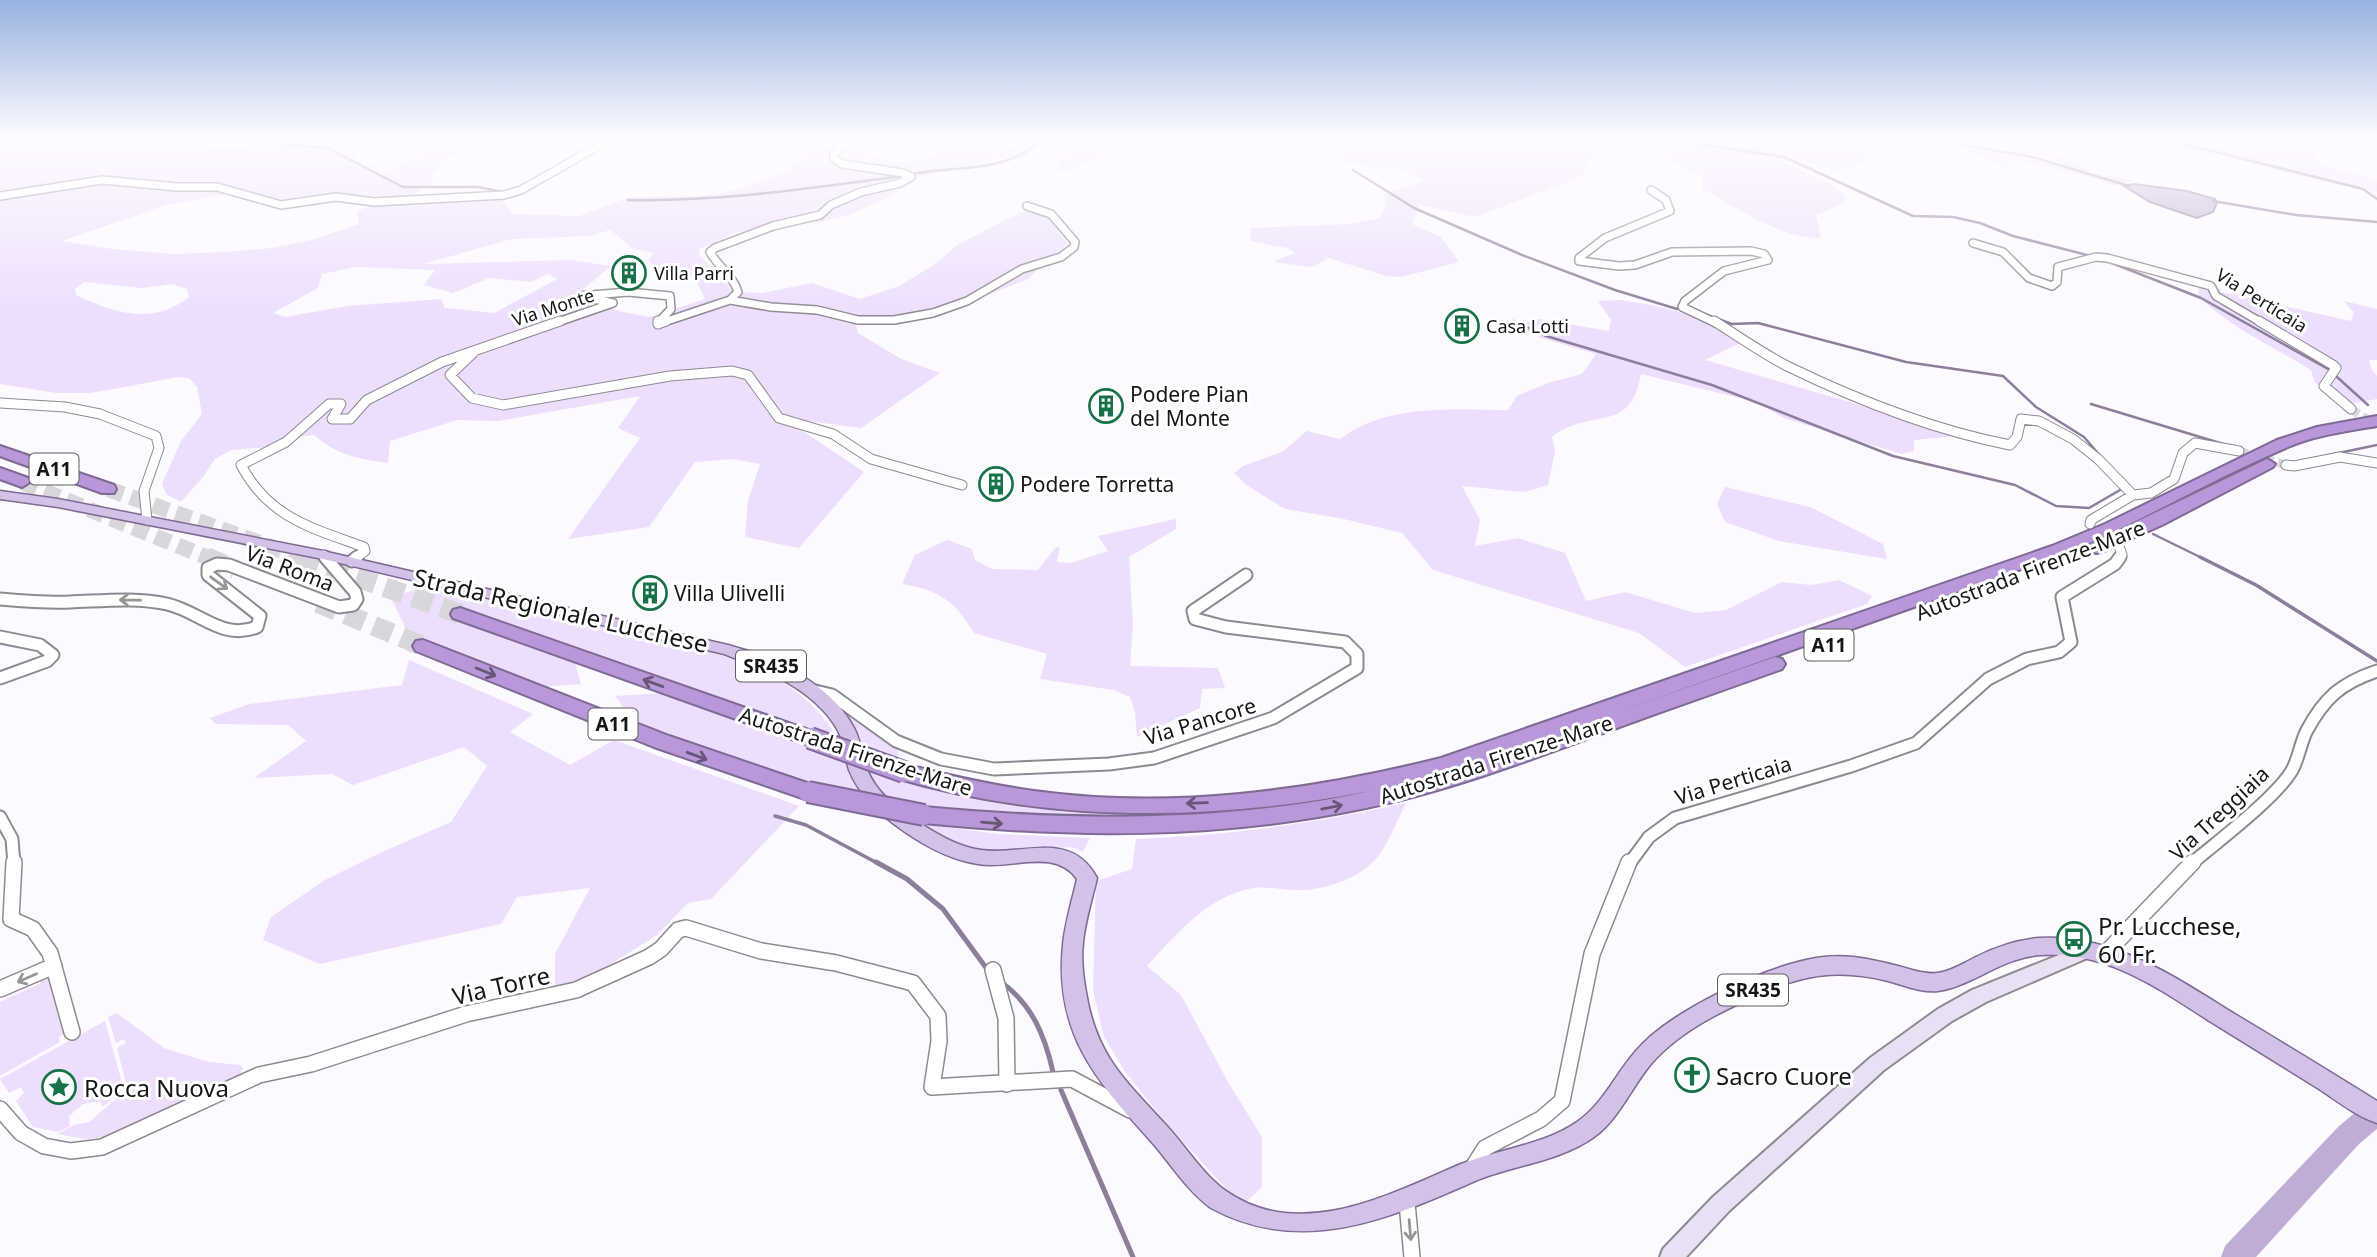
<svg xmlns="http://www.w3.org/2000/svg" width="2377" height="1257" font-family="'Noto Sans',sans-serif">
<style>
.green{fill:#eddefd;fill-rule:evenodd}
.water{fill:#c0add5;stroke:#8d7f9c;stroke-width:2}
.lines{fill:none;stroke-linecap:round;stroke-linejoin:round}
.stream-far2{stroke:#8d7f9c;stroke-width:2.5}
.stream-far1{stroke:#8d7f9c;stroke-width:3.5}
.stream{stroke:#8d7f9c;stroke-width:5}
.river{fill:#c0add5;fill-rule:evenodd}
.street-tunnel{stroke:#dad7dc;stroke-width:9;stroke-dasharray:9 4.5;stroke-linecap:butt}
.highway-tunnel-far1{stroke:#dad7dc;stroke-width:16;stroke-dasharray:16 8;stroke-linecap:butt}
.highway-tunnel{stroke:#dad7dc;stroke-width:20;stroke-dasharray:20 10;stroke-linecap:butt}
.street-far3-casing{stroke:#8d8a92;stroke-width:10}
.street-far2-casing{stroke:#8d8a92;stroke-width:11}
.street-far1-casing{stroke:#8d8a92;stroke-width:15}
.street-casing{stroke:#8d8a92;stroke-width:18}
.secondary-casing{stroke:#8d8a92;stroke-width:4}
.primary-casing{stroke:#7f6a95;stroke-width:3}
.highway-casing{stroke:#7f6a95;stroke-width:4}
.street-far3{stroke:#fff;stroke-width:7}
.street-far2{stroke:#fff;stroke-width:9}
.street-far1{stroke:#fff;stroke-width:11}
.street{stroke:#fff;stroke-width:15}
.secondary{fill:#eae0f4;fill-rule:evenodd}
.primary{fill:#d4c1e8;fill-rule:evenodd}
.highway{fill:#b898d9;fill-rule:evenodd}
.highway-bridge-casing{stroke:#7f6a95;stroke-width:24;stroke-linecap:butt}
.highway-bridge{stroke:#b898d9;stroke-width:20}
.oneway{stroke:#969697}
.oneway2{stroke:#675678}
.labels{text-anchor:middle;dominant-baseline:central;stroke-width:6;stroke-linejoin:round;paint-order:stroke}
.far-poi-label{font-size:18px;fill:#161518;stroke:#fff;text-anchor:start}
.far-street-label{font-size:18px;fill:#161518;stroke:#fff}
.shield{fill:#fff;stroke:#5c5b5d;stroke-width:2}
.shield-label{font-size:19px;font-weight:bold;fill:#161518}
.poi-label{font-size:21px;fill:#161518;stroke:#fff;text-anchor:start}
.street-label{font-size:21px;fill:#161518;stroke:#fff}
.near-street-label{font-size:24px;fill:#161518;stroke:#fff}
.near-poi-label{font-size:24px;fill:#161518;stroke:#fff;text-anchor:start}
</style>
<rect width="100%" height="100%" fill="#fcf9ff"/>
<path class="green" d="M239,140H382L354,153L353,158L384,172L393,170L440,140H505L447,157L431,176L432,185L417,192L415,197L428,203L502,199L513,214L579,216L630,197L702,196L725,193L777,176L800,161L822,140H862L864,151C879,160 905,166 922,159C939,153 953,141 972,140C990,138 1009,147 1025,152L917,178L889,197L849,215L819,222L764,227L735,233L700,249L699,255L735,292L762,293L812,283L860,299L899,286L932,266L959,244L1019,213L1030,210L1050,216L1055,228L1067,242L1061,252L1050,257L1028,279L975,300L937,314L855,321L858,333L901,359L940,373L861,428L807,421L795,426L864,472L799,548L745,537L748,501L760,464L732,459L695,462L649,527L568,539L640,438L618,428L640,396L498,421L457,420L390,441L388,463C359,459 336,455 314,435L295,437L270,447L231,450L215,459L203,477L181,502L166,494L162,484L181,441L202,414L197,387L190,379L179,377L91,393H57L0,384V144L71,142L251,148L260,141ZM227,194L274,209L336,198L373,206L357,211L359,224L311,240L271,248L225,252L174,254L113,249L62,241L166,205ZM610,230L632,248L653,253L648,261L657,268L694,276L705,299L650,317L623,312L574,297L611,266L570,260L423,264L512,239L589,236ZM356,267L435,270L424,285L453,293L489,278L531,282L549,274L557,279L494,313L445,308L441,299L348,306L285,317L273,313L318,288L322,274ZM84,282L142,288L172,284L187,289L189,297C153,326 114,313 76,295L75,289Z
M1092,140H1140L1069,170H1055L1061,158Z
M1383,140H1857L1866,162C1826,183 1815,154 1782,162L1830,183L1845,195V203L1816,215L1821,238C1779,239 1737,207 1701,188L1704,177L1670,161L1646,140L1600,141L1582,176L1476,217L1419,205L1412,224L1441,237L1459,262L1401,277L1386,276L1329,258L1312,267L1273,262L1295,253L1287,248L1250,241L1251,228L1349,224L1379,218L1386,207L1384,194L1422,181L1401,168L1343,164L1337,153L1369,151Z
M2156,140H2310L2315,155L2323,165L2377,180V192L2283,172L2220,153L2184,150Z
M1959,145L2060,155L2093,173L2134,180L2113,186L2085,176L2002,158L2013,168L2000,166Z
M2199,284L2221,289V292L2351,321L2354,313L2344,301L2377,309V360H2369L2372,370L2377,376V399L2349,404L2315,383L2311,370C2272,346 2231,328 2198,296Z
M1620,300C1673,308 1696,314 1742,342L1705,360L1952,432L1956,436L1914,440V451L1901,454L1784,418L1756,402L1641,374C1630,436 1592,406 1552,437L1555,451L1548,485L1524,492L1462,486L1480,520L1475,546L1518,538L1565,553L1586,601L1625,592L1695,613L1726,610L1782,582L1811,585L1839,580L1872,596L1867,604L1685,667L1639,633L1433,570L1402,533L1344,519L1285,509L1248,486L1234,473L1243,466L1282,452L1307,431L1340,439C1388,403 1451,410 1508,410L1517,396L1548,383L1582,374L1596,354L1541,338L1521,327L1533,318L1609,331L1611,320L1598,301Z
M1725,487L1810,507L1883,544L1887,559L1779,541L1725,522L1717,504Z
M1176,519V529L1129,557L1133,624L1130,666L1218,668L1225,688L1202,689L1200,708L1137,737L1135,712L1130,697L1114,690L1040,679L1047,654L974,633C954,600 939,590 902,584L915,555L947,540L972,549L975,560L992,569L1038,570L1055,548L1060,547L1057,562L1071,563L1108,551L1098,536Z
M430,584L545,611L543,615L557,619L567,617C600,625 634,633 667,641C733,657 796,673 835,734C847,754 852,777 865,797L817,786L639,727L615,696L664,693L809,744L820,732L465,609L453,617L574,660L581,684L541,687L427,642L411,653L406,650L408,633L391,598Z
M409,660L533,714L510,732L570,765L614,740L799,806L711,899L688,903L657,935L595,974L555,988V954L590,888L517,897L501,924L320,964L263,940L271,917L325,880L382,852L451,822L487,766L464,747L353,785L332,774L254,778L306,741L288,725L215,724L210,718L249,704L402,685Z
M845,710L899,750L897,775L1014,803L1061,809L1118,811V822L905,806L935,826L999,834L1090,838L1083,852L1072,847C1046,848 1021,853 996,853C956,853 893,814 872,781C859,760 854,733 845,710Z
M1406,803C1398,819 1391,837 1382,851C1365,877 1326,891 1296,890C1281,890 1264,885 1248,889C1205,899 1176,935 1147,966L1181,995L1228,1082L1262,1137V1187L1242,1206L1165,1122L1124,1070L1104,1037L1093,990L1096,881L1132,869L1136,839C1228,836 1316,823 1406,803Z
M47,973L64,1034L59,1037L60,1042L0,1076V1002L41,983L40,976Z
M117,1013L164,1048L209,1062L240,1065L243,1068L240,1075L227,1083L103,1137L85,1139L57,1134L74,1125L89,1122L124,1092L126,1084L117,1048L126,1043L124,1039L116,1043L108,1017Z
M105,1021L123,1086L120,1093L102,1107L101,1101L83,1104L69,1116L70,1126L58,1132L33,1127L16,1101L24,1093L21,1087L9,1093L0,1079Z"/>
<path class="water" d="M2134,184L2187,191L2215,199L2217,203L2213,212L2197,218L2191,216L2150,202L2124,186Z"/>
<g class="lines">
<path class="stream-far2" d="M269,140L286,145L327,148L403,187H478L503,192
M1673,140L1784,157L1913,216L1953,217L1980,223L2013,236L2091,256
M1937,140L2032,157L2129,186
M2168,140L2363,189L2377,199
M1353,170L1414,208L1522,255L1615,290L1677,309
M908,175C952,165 1007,174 1041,140
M628,200C720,202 811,188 902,176
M2213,201L2296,215L2377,222
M2104,260L2201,298L2328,369
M1707,315L1732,324L1758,323L1906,362L2003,376L2036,407L2084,437L2102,458
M1513,321L1546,336L1712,385L1893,456L2015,485L2056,506L2089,508L2120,490
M2337,377L2368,405
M2091,404L2230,446
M2329,455L2377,445
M2153,534L2204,559"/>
<path class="stream-far1" d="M2200,557L2256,585L2377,661
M775,816L806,825L879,864"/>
<path class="stream" d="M876,862L907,879L943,909L987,969
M1001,982C1032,1004 1045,1036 1053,1072
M1061,1090L1133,1257"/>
<path class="river" d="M2377,1099V1129L2359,1144L2256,1257H2221L2225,1246L2339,1126L2367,1103Z"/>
<path class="street-tunnel" d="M2351,409L2377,426
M2239,451L2286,465"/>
<path class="highway-tunnel-far1" d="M22,482L211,559
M108,489L305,559"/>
<path class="highway-tunnel" d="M206,557L235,569
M300,557L460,614
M318,603L423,646"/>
<g class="street-far3-casing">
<path id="street-far3" d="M1651,190L1666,200L1670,211L1605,238L1579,258V261L1619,266L1635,265L1672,252L1751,251L1764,254L1768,260L1724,271L1685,301L1682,307L1716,323
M0,196L102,180L177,187H217L281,205L336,197L374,202L504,195L521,190L609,140
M1973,243L2003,252L2029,278L2052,286L2057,282L2058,267L2096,257L2107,258L2211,286L2216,296L2262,323
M730,300L738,292C733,275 718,267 710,252L715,248L773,226L820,215L831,205L861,192L900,183L911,177L903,173L842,164L834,158V154L846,140
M555,323L613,303L580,296L628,292L670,296L671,309L658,323
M661,323L730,300L771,307L817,310L858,320H894L933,313L967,301L1022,269L1061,257L1074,247L1075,242L1051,214L1027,206"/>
</g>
<g class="street-far2-casing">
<path id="street-far2" d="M658,321V324L666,321
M1714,321C1738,336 1762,353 1787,366C1857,400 1933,430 2010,445L2017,437L2021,419L2039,421L2073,439L2098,459L2133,495
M2259,321L2333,365L2336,368L2324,386L2351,409
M473,353L450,375L472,398L503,405L670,376L732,371L748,375L779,418L833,434L871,459L962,485
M0,403L65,407L100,414L156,436L159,448L144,491L147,520
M2286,465L2294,466L2340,457L2377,463
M2090,524L2091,520L2133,495L2151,493L2174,479L2183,453L2195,443L2239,451
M323,555L327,559
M354,559L365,551L364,547C312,528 269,518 241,465L286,442L329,404H341L332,419H350L367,400L442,362L560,321
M2119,559L2122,555L2120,549"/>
</g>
<g class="street-far1-casing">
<path id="street-far1" d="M352,561L357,557
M0,599C23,601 47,603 70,602C102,601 135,597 167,604C199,611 222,641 257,627L260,616L208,575V568L217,564L229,565L339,607L353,605L357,599L355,592L325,557
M0,637L40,645L53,655L47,661L0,678
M811,690L832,695L896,741L941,759L994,769L1109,764L1154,758L1273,718L1357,668V654L1345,642L1226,627L1195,619L1193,611L1246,575
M0,817L12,839L14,864
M1629,864L1649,837L1675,818L1851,766L1916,743L1988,679L2027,659L2059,652L2071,642L2062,597L2115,564L2120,557
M2191,864C2218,841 2273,800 2291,772C2298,761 2300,745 2306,732C2324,698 2341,683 2377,671"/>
</g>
<g class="street-casing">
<path id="street" d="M14,862L11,919L33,929L50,953L72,1032
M2105,954L2193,862
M993,970L1006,1018L1007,1084
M0,989L54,966
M0,1109L21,1133L44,1146L71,1151L102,1147L259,1075L311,1064L466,1014L576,990L649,957L661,949L678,930L686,928L761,951L836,963L913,983L938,1016L939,1041L932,1087L1072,1079L1130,1110
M1471,1170L1485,1148L1541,1119L1562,1101L1592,954L1629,862
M1407,1203L1412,1257"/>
</g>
<g class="secondary-casing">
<path id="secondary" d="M2086,944L2092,946L2095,951L2092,956L1986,1002L1952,1021L1884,1070L1729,1211L1686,1257H1660L1663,1249L1713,1197L1870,1058L1938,1009L1972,990Z"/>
</g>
<g class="primary-casing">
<path id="primary" d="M0,491L58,499L323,551L728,645C774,657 831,684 854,728C861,741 862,756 867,769C876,793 898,809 918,822C937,834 958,847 981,850C1023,856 1071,829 1097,878C1092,900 1085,921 1083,943C1081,959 1083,976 1086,992C1096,1055 1124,1079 1165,1124C1185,1145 1202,1174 1226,1191C1300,1243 1390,1194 1461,1164C1498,1149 1544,1145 1577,1122C1603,1104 1615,1075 1635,1052C1669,1011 1764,967 1816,958C1844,953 1871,959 1898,966C1910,969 1925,975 1938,973C1951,971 1964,963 1976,957C1996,947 2017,940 2039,938C2116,933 2180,981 2243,1019C2288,1046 2332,1073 2377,1101V1123C2356,1116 2337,1101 2319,1089C2283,1067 2247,1044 2211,1022C2158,988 2107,951 2041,955C2002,957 1975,985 1938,991C1922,993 1903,985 1888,981C1847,971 1813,972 1773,989C1731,1006 1681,1029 1651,1064C1631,1088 1619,1119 1594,1137C1559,1162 1513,1165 1475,1181C1389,1219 1301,1257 1211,1208C1187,1191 1169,1161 1149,1139C1095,1079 1054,1032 1063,945C1065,923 1072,901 1077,879C1054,847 1011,870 978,864C951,860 927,847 905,832C882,816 860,797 849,770C845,757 844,741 837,729C815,690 764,669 724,654L323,559L58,507L0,499Z"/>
</g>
<g class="highway-casing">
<path id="highway" d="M2377,416V426C2347,431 2316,435 2288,447C2212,479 2141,522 2064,554L1617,712L1775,657L1782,659L1785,664L1782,669C1721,691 1659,712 1598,735C1522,763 1445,792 1366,808C1219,839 1073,838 924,823L916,821L913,815L916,809L924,807C1074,821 1224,823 1371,791C1213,821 1052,824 896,778L893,772L896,766L904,764C947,775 990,785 1034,791C1171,810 1309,791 1441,758L2052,546L2105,524L2277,440L2317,427Z
M0,446L114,485L116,489L114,493H102L0,456Z
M2267,459L2275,464L2273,467L2162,525L2102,552L2096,553L2087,548L2090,544Z
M0,468L28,478L30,482L22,487L0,479Z
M460,608L817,733L821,738L817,743L810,745L803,743L453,618L451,614L453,610Z
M423,640L669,736L816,786L819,792L816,798L808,800L654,747L416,651L413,646L416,641Z"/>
</g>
<use href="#street-far3" class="street-far3"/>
<use href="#street-far2" class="street-far2"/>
<use href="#street-far1" class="street-far1"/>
<use href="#street" class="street"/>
<use href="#secondary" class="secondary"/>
<use href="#primary" class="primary"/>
<use href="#highway" class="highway"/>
<g class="highway-bridge-casing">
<path id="highway-bridge" d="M810,738L904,772
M808,792L924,815"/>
</g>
<use href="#highway-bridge" class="highway-bridge"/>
</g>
<defs><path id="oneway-shaft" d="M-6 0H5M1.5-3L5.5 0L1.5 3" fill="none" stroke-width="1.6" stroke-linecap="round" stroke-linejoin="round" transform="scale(1.75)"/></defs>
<g class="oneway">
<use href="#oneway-shaft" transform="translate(219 583) rotate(36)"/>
<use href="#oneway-shaft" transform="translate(130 600) rotate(-179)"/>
<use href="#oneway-shaft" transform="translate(27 978) rotate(156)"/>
<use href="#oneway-shaft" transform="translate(1410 1230) rotate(85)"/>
</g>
<g class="oneway2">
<use href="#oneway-shaft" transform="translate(486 672) rotate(22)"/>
<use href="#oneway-shaft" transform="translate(653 683) rotate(-160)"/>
<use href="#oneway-shaft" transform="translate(697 756) rotate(20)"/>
<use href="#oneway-shaft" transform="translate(1197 803) rotate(178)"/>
<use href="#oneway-shaft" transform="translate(1332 807) rotate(-11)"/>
<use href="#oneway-shaft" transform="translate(992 823) rotate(5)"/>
</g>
<linearGradient id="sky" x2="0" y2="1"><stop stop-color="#98b1e0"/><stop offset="0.44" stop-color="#fefcff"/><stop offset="1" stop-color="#fefcff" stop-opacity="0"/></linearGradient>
<rect width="2377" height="316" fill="url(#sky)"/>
<defs>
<g id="building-ring" transform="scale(1.75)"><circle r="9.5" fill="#fff" stroke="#177247" stroke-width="1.5"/><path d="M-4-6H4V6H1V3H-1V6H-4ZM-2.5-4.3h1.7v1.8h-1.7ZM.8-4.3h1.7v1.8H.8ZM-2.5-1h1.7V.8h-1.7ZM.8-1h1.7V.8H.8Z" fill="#177247"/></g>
<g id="bus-ring" transform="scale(1.75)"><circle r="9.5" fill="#fff" stroke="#177247" stroke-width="1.5"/><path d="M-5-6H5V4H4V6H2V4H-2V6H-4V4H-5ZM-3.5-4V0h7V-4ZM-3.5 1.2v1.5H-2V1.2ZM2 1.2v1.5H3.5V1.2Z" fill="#177247"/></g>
<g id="church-ring" transform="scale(1.75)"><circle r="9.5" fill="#fff" stroke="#177247" stroke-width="1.5"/><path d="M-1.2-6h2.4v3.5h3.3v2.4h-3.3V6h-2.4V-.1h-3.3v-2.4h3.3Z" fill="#177247"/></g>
<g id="sight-ring" transform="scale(1.75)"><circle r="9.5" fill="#fff" stroke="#177247" stroke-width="1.5"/><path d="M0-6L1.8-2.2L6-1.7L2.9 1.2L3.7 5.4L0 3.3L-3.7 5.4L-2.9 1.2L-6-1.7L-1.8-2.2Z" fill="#177247"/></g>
</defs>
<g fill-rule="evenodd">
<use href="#building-ring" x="629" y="273"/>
<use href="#building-ring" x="1462" y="326"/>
<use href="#building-ring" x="1106" y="406"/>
<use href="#building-ring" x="996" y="484"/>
<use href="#building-ring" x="650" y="593"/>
<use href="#bus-ring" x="2074" y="939"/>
<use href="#church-ring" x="1692" y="1075"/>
<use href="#sight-ring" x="59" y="1087"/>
</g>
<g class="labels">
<g class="far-poi-label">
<text x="654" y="273">Villa Parri</text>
<text x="1486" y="326">Casa Lotti</text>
</g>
<g class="far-street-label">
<text transform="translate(2262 300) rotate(32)">Via Perticaia</text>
<text transform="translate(553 307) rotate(-18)">Via Monte</text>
</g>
<g class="shield">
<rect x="29.5" y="453.5" width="49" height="31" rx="5"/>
<rect x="1804.5" y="629.5" width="49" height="31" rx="5"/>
<rect x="736" y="650.5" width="70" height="31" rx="5"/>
<rect x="588.5" y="708.5" width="49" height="31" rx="5"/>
<rect x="1718" y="974.5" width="70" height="31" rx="5"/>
</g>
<g class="shield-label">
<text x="54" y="469">A11</text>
<text x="1829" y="645">A11</text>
<text x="771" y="666">SR435</text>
<text x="613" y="724">A11</text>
<text x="1753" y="990">SR435</text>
</g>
<g class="poi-label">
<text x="1130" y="394">Podere Pian<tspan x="1130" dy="24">del Monte</tspan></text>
<text x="1020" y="484">Podere Torretta</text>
<text x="674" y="593">Villa Ulivelli</text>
</g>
<g class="street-label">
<text transform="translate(290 568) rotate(21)">Via Roma</text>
<text transform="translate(2030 570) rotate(-21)">Autostrada Firenze-Mare</text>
<text transform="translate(1200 721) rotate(-17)">Via Pancore</text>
<text transform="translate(856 751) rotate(18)">Autostrada Firenze-Mare</text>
<text transform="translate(1496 759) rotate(-18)">Autostrada Firenze-Mare</text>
<text transform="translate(1733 780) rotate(-17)">Via Perticaia</text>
<text transform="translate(2219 813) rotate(-43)">Via Treggiaia</text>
</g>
<g class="near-street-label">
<text transform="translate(561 610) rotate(13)">Strada Regionale Lucchese</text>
<text transform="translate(501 985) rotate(-13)">Via Torre</text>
</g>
<g class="near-poi-label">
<text x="2098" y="925">Pr. Lucchese,<tspan x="2098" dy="28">60 Fr.</tspan></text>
<text x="1716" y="1075">Sacro Cuore</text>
<text x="84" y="1087">Rocca Nuova</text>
</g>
</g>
</svg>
